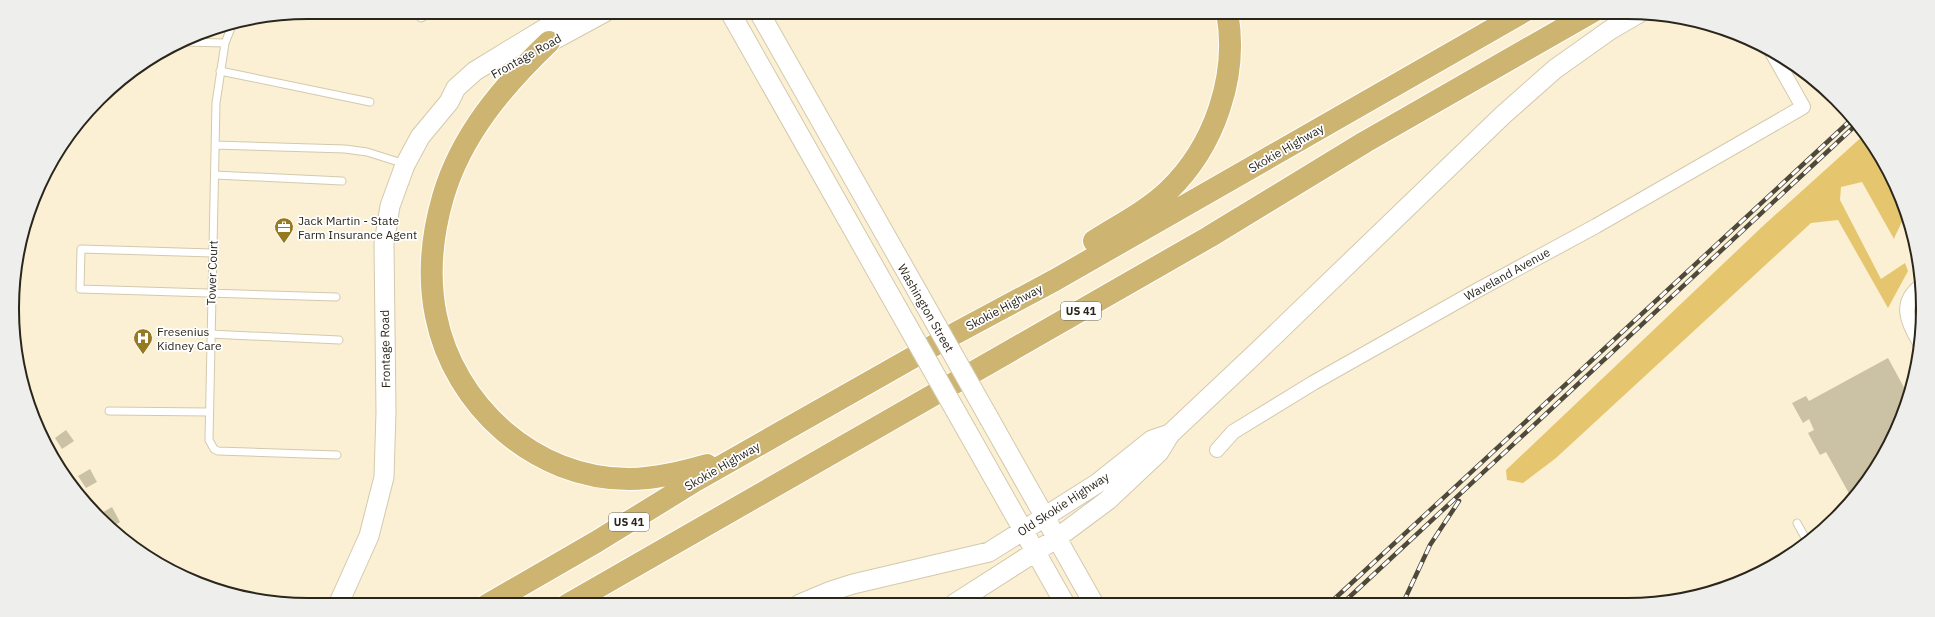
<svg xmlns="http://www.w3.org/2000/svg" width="1935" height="617" font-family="'IBM Plex Sans',sans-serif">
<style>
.green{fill:#e5c66f}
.building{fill:#cbc1a5}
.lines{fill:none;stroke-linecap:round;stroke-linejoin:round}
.lane-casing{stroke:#d3c9ad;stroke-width:9}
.street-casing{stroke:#d3c9ad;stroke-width:16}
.secondary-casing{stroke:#d3c9ad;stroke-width:21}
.highway-casing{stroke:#fff;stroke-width:24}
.lane{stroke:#fff;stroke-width:7}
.street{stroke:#fff;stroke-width:14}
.secondary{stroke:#fff;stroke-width:19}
.highway{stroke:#cdb571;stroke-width:22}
.rail-casing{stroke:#4e493b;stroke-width:4.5}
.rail{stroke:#fff;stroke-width:3;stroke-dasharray:9;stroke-linecap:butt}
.secondary-bridge-casing{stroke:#d3c9ad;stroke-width:21;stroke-linecap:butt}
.secondary-bridge{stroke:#fff;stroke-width:19}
.labels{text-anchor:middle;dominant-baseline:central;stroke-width:3.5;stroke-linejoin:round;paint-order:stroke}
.shield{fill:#fff;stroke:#6a675f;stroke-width:1}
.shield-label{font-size:11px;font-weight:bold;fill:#2a261b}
.street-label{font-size:12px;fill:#2a261b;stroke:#fff}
.poi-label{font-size:12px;fill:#2a261b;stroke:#fff;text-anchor:start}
.rim{fill:none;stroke:#2a261b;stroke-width:2}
</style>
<rect width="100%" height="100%" fill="#fbf0d3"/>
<path class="green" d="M1865,134C1875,146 1904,194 1905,210C1905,218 1897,231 1894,239L1862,182L1841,187L1840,200L1881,279L1905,263L1908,271L1888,308L1838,220L1811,223L1556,458L1523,483L1507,480L1506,470L1764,225Z"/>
<path class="building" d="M1888,358L1907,393L1883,457L1851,497L1826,452L1820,455L1808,433L1814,430L1809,419L1803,423L1792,403L1806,396L1809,401Z
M66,430L74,441L62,449L55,438Z
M90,469L97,482L86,488L78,476Z
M112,507L120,522L110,528L104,522L100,514Z"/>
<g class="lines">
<g class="lane-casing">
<path id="lane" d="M413,12L421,18L432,12
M233,23L225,43L216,103L209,440L214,449L218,451L337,455
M184,42L225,43
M220,71L370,102
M215,145L345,149L367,152L405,164
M215,175L342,181
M212,253L81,249L80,289L336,297
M210,334L339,340
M109,411L209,412
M1797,523L1807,541"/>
</g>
<g class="street-casing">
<path id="street" d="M1920,343C1908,323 1898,303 1921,286
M1217,450L1233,432L1313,383L1476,291L1596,226L1803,107L1772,52"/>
</g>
<g class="secondary-casing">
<path id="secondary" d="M730,12L898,309
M759,12L920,296
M537,49L605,12
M990,420L1094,604
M967,431L1065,604
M800,604L831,591L853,584L989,552L1098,483L1152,440L1170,434
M954,604L1057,538L1108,500L1159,452L1170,434L1256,353L1503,115L1555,69L1610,30L1639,13
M338,605L369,536L384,477L386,412L384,244L390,206L405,165L420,137L449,102L456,88L475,71L572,12"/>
</g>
<g class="highway-casing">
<path id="highway" d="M549,42C503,86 461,135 443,197C432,235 428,277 436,316C454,406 535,479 629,479C655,479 682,472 707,465
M1094,241C1119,225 1147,211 1168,191C1214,147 1239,76 1227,12
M487,605L596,542L695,481L956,333L1055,280L1523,12
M567,605L1209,237L1365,142L1592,12"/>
</g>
<use href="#lane" class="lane"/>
<use href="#street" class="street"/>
<use href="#secondary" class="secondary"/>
<use href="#highway" class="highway"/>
<g class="rail-casing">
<path id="rail" d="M1330,603L1852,119
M1343,603L1857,124
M1403,603L1430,545L1459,501"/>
</g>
<use href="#rail" class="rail"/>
<g class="secondary-bridge-casing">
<path id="secondary-bridge" d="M920,296L990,420
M898,309L967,431"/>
</g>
<use href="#secondary-bridge" class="secondary-bridge"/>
</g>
<defs>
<g id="office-pin" transform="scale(1)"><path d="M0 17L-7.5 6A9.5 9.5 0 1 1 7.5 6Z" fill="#967a22" stroke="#fff"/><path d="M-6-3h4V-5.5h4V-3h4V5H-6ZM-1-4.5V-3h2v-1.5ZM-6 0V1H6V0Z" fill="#fff"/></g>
<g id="hospital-pin" transform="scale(1)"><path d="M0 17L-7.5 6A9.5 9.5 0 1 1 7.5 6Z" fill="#967a22" stroke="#fff"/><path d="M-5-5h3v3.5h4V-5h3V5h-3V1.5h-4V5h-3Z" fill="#fff"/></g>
</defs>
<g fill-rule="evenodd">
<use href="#office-pin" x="284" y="227"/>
<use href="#hospital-pin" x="143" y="338"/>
</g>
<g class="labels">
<g class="shield">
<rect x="1061" y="302" width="40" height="18" rx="3"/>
<rect x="609" y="513" width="40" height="18" rx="3"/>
</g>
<g class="shield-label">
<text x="1081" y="311">US 41</text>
<text x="629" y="522">US 41</text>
</g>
<g class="street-label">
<text transform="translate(526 56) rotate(-29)">Frontage Road</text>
<text transform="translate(1286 148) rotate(-30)">Skokie Highway</text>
<text transform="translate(212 273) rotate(-88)">Tower Court</text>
<text transform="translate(1507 274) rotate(-29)">Waveland Avenue</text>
<text transform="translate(1004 307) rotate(-28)">Skokie Highway</text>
<text transform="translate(926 308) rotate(60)">Washington Street</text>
<text transform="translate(385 349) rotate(-91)">Frontage Road</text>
<text transform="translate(722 466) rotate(-30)">Skokie Highway</text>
<text transform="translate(1063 504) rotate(-33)">Old Skokie Highway</text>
</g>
<g class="poi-label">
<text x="298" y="220">Jack Martin - State<tspan x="298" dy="14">Farm Insurance Agent</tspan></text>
<text x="157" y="331">Fresenius<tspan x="157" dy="14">Kidney Care</tspan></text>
</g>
</g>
<path d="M0 0H1935V617H0ZM308 19H1627A289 289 0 0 1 1916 308V309A289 289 0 0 1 1627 598H308A289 289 0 0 1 19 309V308A289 289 0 0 1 308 19Z" fill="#eeeeed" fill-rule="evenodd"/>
<path class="rim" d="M308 19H1627A289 289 0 0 1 1916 308V309A289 289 0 0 1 1627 598H308A289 289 0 0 1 19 309V308A289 289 0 0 1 308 19Z"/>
</svg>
